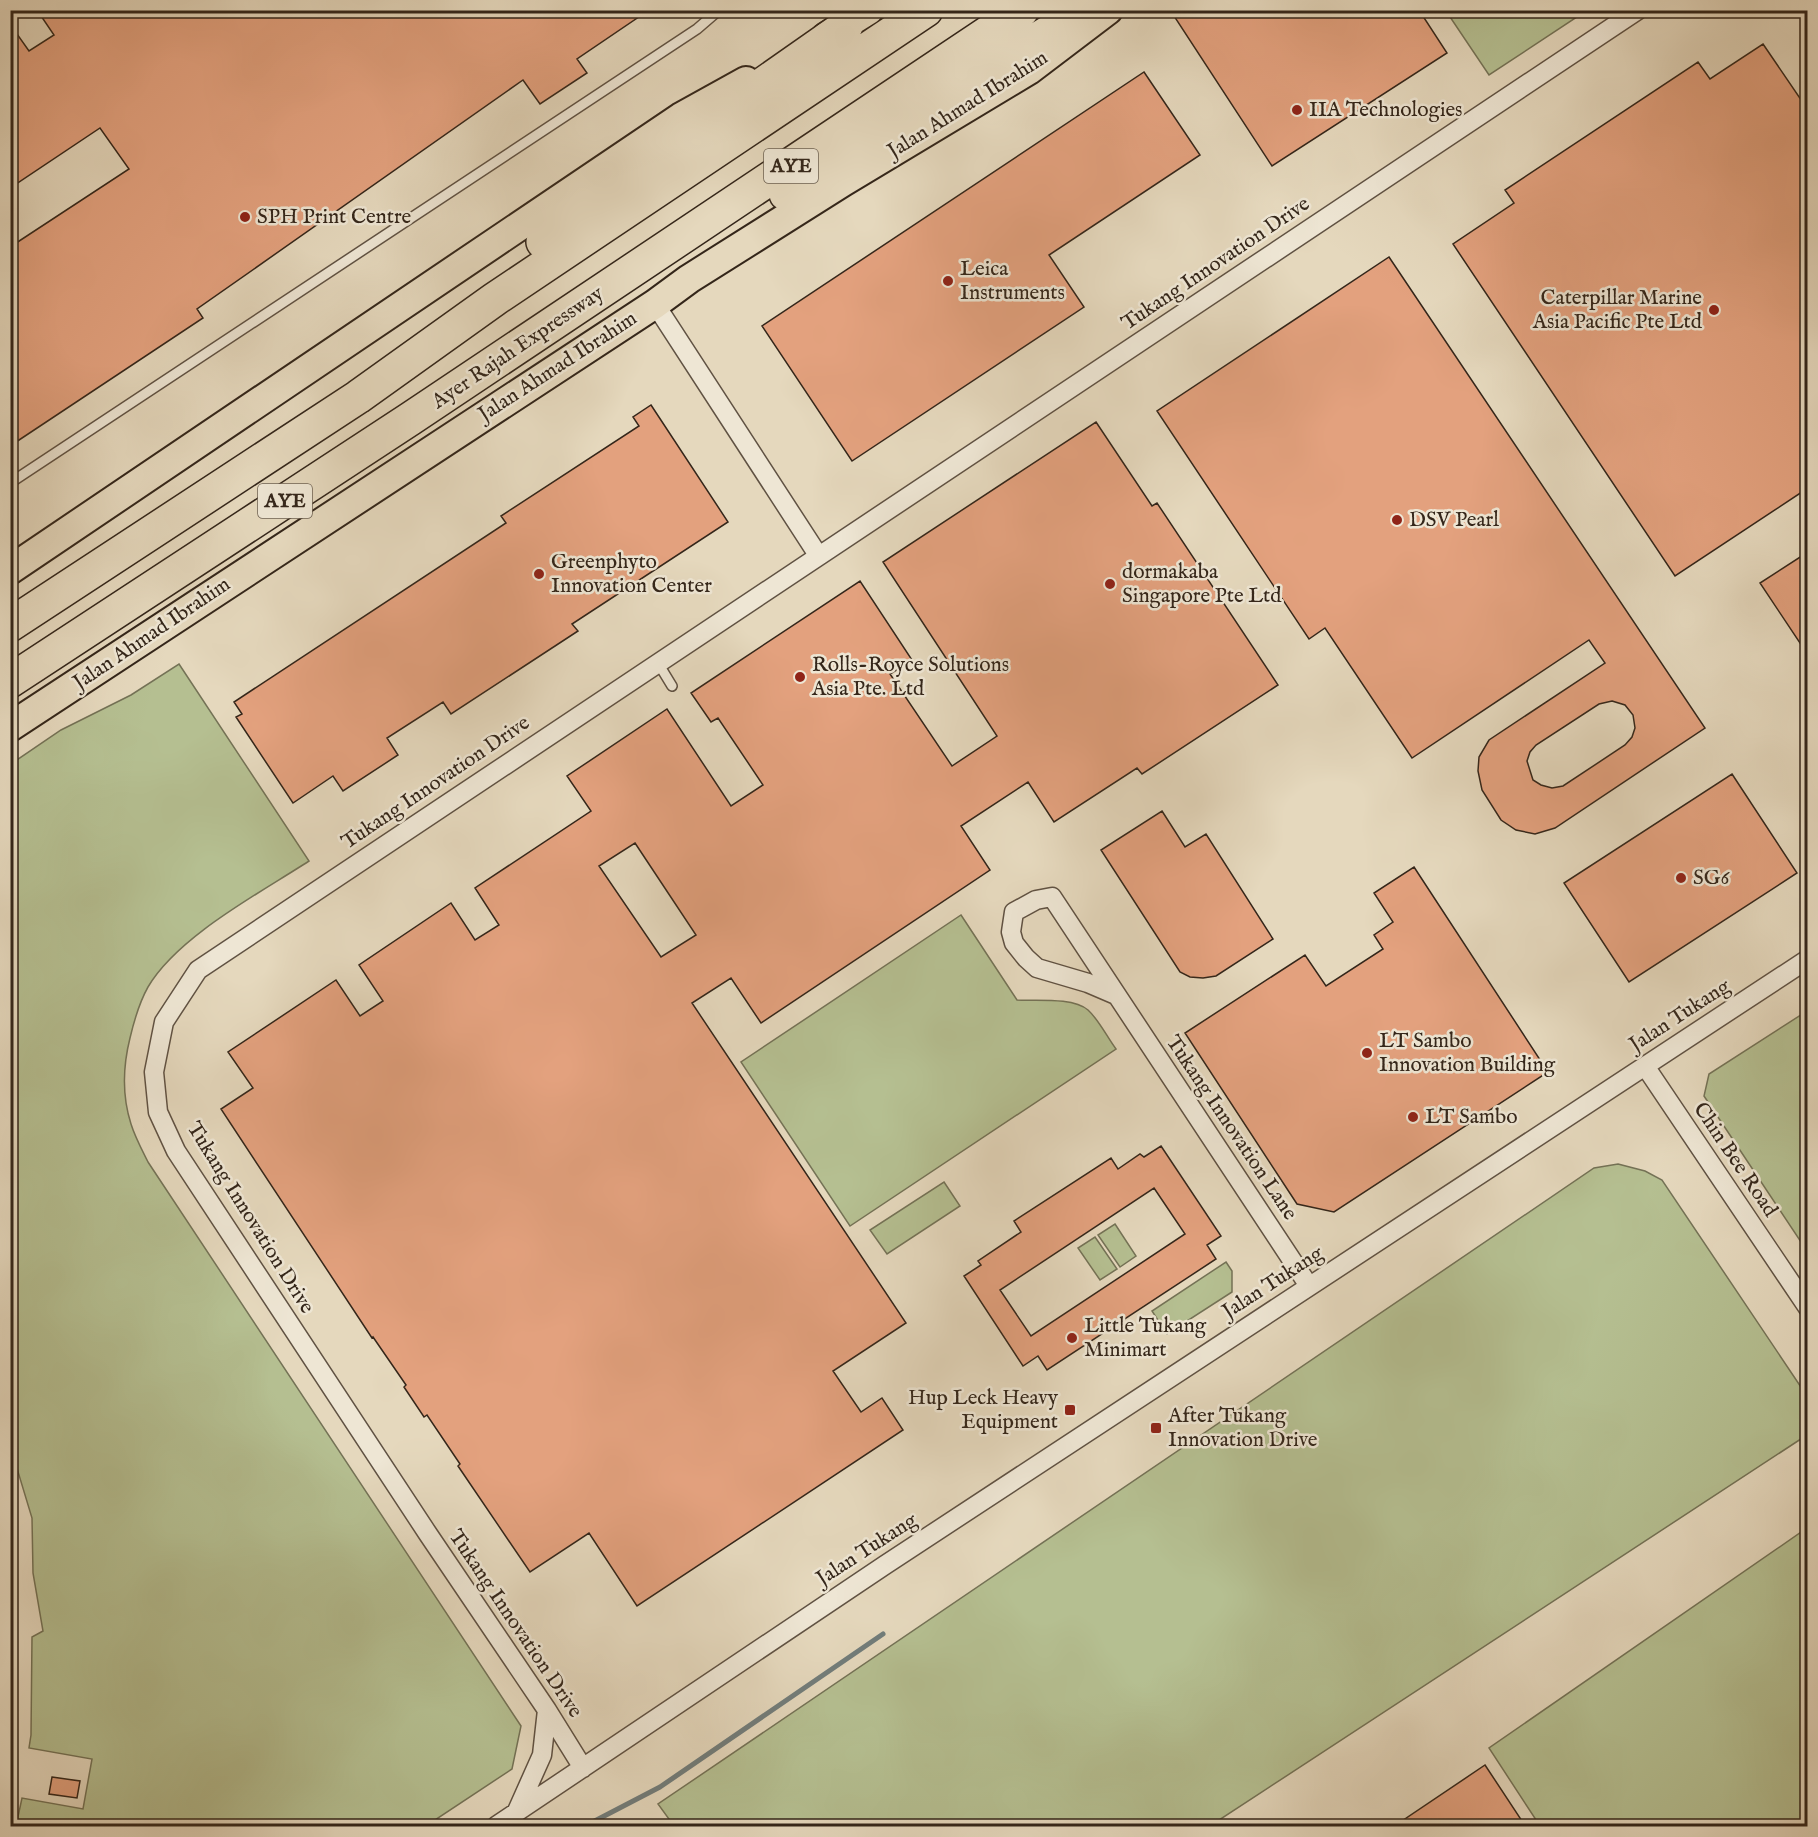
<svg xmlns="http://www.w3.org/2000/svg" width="1818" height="1837" font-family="'IM FELL English',serif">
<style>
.green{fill:#b5bf91;stroke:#747256;stroke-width:1.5}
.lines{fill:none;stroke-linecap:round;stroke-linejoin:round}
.stream{stroke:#727d7b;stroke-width:5}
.building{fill:#e3a17e;stroke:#34261a;stroke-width:1.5;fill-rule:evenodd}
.lane-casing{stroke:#605243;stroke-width:12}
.street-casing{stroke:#605243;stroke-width:21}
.primary-casing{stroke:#34261a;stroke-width:32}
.highway-casing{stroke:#34261a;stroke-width:36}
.lane{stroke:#eee6d4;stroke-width:9}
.street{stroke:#eee6d4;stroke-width:18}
.primary{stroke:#e5d8bd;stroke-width:28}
.highway{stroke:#e5d8bd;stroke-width:33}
.poi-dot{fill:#8f2418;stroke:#eee6d4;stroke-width:2}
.labels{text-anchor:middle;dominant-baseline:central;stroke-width:5;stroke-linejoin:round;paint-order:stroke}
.shield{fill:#eee6d4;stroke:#6c6052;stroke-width:1.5}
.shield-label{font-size:20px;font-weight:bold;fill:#34261a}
.street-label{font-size:21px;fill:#34261a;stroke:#eee6d4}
.poi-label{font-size:21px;fill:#34261a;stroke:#eee6d4;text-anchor:start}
</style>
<rect width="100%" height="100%" fill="#e5d8bd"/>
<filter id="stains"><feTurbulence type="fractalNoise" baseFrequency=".00333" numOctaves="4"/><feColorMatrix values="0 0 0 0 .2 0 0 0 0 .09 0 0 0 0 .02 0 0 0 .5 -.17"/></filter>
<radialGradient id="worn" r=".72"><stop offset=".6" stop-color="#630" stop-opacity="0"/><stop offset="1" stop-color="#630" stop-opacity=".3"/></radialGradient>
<path class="green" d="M1446,11H1586L1489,75Z
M179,664L309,861C260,893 178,936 148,987C139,1003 134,1021 130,1038C123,1066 122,1096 131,1124C135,1137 142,1150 148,1162L521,1726L512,1769L426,1826H16L22,1798L83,1809L92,1759L29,1748L31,1735L32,1637L43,1631L33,1573L32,1518L16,1465L10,1457L11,764L61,730L131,695Z
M961,915L1017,1000C1036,1001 1073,997 1088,1010C1099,1020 1107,1037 1116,1049L850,1226L741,1062Z
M1807,1011V1251L1704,1096L1709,1074Z
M1618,1164L1645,1171L1662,1180L1807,1396V1435L1210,1826H674L658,1804L1594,1168Z
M944,1182L960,1206L887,1254L870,1230Z
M1115,1224L1136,1256L1120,1267L1098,1235Z
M1095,1237L1117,1269L1100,1280L1078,1248Z
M1226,1262L1232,1271V1292L1167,1334L1152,1311Z
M1807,1528V1826H1540L1489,1748Z"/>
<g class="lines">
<path class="stream" d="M585,1826L660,1787L883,1634"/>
</g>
<path class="building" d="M37,10H649L577,59L587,73L540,104L523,80L197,309L203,318L10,446V247L129,169L100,128L10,188V24L29,51L54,35Z
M1182,10H1419L1447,53L1272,166L1174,16Z
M1763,44L1808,110V488L1675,576L1453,244L1514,203L1505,190L1698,62L1710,79Z
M1144,72L1200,155L1049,255L1084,307L852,461L762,326Z
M1389,257L1705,728L1555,828L1535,834L1516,830L1501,820L1482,790L1478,771L1479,757L1489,740L1605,663L1589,640L1412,758L1325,628L1309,639L1157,411ZM1612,701L1625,705L1633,715L1635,728L1632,737L1625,745L1563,786L1552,788L1541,785L1533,780L1527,761L1530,752L1536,745L1599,704Z
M651,405L728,522L572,624L578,631L451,714L443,702L387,738L398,755L343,791L333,776L293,803L236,717L242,714L234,702L506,523L501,516L639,426L633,417Z
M1096,422L1152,506L1157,503L1278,685L1142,774L1137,768L1054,822L1028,782L961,826L990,870L761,1023L731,978L692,1003L906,1323L833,1371L861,1412L882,1398L903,1430L637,1606L589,1533L530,1572L458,1466L460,1464L427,1415L424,1417L404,1387L406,1385L373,1337L372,1338L221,1109L253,1088L228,1052L336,980L360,1016L383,1001L359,965L451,903L475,940L499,925L475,888L591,811L567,776L667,709L731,806L763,785L718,718L711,722L691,693L860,581L912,660L890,674L952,766L997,736L883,562ZM635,843L696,935L661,957L599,866Z
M1808,552V655L1760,583Z
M1732,774L1797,873L1629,982L1564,883Z
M1162,811L1185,847L1206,834L1273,939L1216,976L1203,978L1190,977L1180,972L1101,850Z
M1414,867L1548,1072L1334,1212L1297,1204L1185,1033L1305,955L1326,986L1383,949L1374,935L1393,922L1374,893Z
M1161,1146L1221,1236L1207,1245L1216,1259L1047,1370L1038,1356L1023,1366L964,1276L981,1265L978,1261L1021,1232L1014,1221L1111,1158L1118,1169L1140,1154L1144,1157ZM1154,1188L1185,1234L1031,1336L1000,1290Z
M1485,1765L1526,1827H1393Z
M52,1777L80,1781L77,1798L49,1794Z"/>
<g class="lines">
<g class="lane-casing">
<path id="lane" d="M10,483L697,29L719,10
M658,663L672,686"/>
</g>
<g class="street-casing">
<path id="street" d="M655,304L818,555
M1116,995L1088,983L1037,968L1026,958L1014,943L1011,932L1014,912L1036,900L1052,897L1309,1286
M1645,1066L1808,1308
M583,1768L547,1710L428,1534L176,1151L158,1112L154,1072L164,1022L198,970L1638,10
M517,1811L542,1755L547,1710
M496,1826L885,1565L1808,959"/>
</g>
<g class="primary-casing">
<path id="primary" d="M826,37L869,10
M10,570L681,117L746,81
M10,727L655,304L689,279L843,182L1029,70L1108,10"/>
</g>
<g class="highway-casing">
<path id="highway" d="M786,194L1085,10
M543,242L609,192L846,26
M10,625L358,397L495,299L926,10
M10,681L410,419L1022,10"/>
</g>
<use href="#lane" class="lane"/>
<use href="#street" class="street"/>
<use href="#primary" class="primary"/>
<use href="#highway" class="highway"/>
</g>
<g class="poi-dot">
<circle cx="1297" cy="110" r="6"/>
<circle cx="245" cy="217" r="6"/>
<circle cx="948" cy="281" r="6"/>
<circle cx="1714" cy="310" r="6"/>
<circle cx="1397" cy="520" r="6"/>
<circle cx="539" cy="574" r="6"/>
<circle cx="1110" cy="584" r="6"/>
<circle cx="800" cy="677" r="6"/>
<circle cx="1681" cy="878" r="6"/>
<circle cx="1367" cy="1053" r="6"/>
<circle cx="1413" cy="1117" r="6"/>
<circle cx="1072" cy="1338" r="6"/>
<rect x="1064" y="1404" width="12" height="12" rx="3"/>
<rect x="1150" y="1422" width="12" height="12" rx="3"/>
</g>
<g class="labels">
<g class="shield">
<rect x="764" y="149" width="54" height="34" rx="4.5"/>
<rect x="258" y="484" width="54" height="34" rx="4.5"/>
</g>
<g class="shield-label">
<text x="791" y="166">AYE</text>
<text x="285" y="501">AYE</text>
</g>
<g class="street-label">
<text transform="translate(968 105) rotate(-32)">Jalan Ahmad Ibrahim</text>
<text transform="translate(1216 264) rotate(-34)">Tukang Innovation Drive</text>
<text transform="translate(518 348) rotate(-34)">Ayer Rajah Expressway</text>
<text transform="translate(558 367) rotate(-33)">Jalan Ahmad Ibrahim</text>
<text transform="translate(152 634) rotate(-34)">Jalan Ahmad Ibrahim</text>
<text transform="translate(436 783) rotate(-34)">Tukang Innovation Drive</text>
<text transform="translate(1680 1016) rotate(-33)">Jalan Tukang</text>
<text transform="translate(1231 1128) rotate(56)">Tukang Innovation Lane</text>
<text transform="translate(1735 1160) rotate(56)">Chin Bee Road</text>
<text transform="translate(250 1218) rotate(58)">Tukang Innovation Drive</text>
<text transform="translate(1273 1283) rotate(-33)">Jalan Tukang</text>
<text transform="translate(867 1550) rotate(-33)">Jalan Tukang</text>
<text transform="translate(515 1624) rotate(56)">Tukang Innovation Drive</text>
</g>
<g class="poi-label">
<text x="1309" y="110">IIA Technologies</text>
<text x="257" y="217">SPH Print Centre</text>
<text x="960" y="269">Leica<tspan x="960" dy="24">Instruments</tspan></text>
<text x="1702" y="298" text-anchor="end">Caterpillar Marine<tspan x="1702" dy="24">Asia Pacific Pte Ltd</tspan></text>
<text x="1409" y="520">DSV Pearl</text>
<text x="551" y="562">Greenphyto<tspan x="551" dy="24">Innovation Center</tspan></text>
<text x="1122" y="572">dormakaba<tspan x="1122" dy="24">Singapore Pte Ltd</tspan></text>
<text x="812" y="665">Rolls-Royce Solutions<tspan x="812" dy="24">Asia Pte. Ltd</tspan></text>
<text x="1693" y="878">SG6</text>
<text x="1379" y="1041">LT Sambo<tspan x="1379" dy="24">Innovation Building</tspan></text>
<text x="1425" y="1117">LT Sambo</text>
<text x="1084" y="1326">Little Tukang<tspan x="1084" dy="24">Minimart</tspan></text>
<text x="1058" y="1398" text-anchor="end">Hup Leck Heavy<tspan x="1058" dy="24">Equipment</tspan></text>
<text x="1168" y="1416">After Tukang<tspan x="1168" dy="24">Innovation Drive</tspan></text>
</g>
</g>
<rect width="1818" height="1837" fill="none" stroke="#e5d8bd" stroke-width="36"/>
<rect x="12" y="12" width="1794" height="1813" fill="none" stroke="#34261a" stroke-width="3"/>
<rect x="18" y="18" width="1782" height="1801" fill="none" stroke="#34261a" stroke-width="1.5"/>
<rect width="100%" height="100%" filter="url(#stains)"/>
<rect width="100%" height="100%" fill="url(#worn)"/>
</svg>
